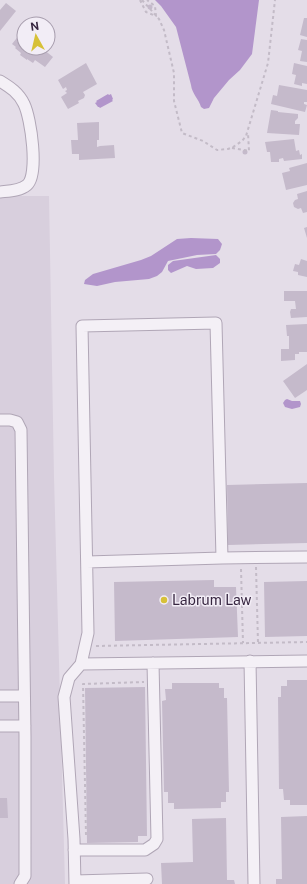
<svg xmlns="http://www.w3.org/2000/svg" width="307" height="884" font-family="'Public Sans',sans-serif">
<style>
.built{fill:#d8cfdd}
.water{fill:#b295cb}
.building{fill:#c5bacb}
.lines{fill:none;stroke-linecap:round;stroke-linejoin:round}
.minor-casing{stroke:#b0a6b6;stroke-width:13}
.path{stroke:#c3bbc7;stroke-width:2;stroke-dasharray:3 3;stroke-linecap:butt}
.minor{stroke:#f4f0f6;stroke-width:11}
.poi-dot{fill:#d7c138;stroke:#f2edf6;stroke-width:1.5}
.labels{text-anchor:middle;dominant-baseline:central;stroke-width:3;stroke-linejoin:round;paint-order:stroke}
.poi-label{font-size:14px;fill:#372640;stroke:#f2edf6;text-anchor:start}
</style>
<rect width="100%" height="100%" fill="#e4dde8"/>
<path class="built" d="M0,196H49L54,477L65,884H0Z"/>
<path class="water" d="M155,0H259L252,54L240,70L229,80L214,98L209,108L204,109L201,107C199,99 192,94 191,85L176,27L161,6Z
M108,94L109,95L111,94L113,99L112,100L113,101L100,108L99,107H98L95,103L97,102L96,101Z
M191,238L218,239L222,244L220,250L216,254L197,255L168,261L162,272L157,276L149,279L115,282L97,286L84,284L85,280L93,274L141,260L151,256L177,239Z
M216,255L220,259V263L213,268L196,269L187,266L171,273L168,270V265L173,261Z
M287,399L292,401H300L301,404L300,407L292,409L285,407L283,403L285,400Z"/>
<path class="building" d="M6,3L16,11L0,31V10Z
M147.5 7a2.5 2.5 0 1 1 5 0a2.5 2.5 0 1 1-5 0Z
M304,18H307V37L300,35Z
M24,29V48L43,49L53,57L45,67L35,60L33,63L27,59V60L20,55L21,53L15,48L16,47L12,44Z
M301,39L307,40V62L300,61L302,51L298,50Z
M86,63L97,84L83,92L85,95L84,98L78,101L79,103L68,109L61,97L67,93L65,91L67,90L66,87L63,89L58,80Z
M294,63L307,66V84L302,83V86L294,84L296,75L292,74Z
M279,85L307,90V102H304V104L307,105L305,112L271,104L273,95L277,96Z
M271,110L278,111V112L298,114V118L295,121V124H300L299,135L267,133Z
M99,122V140H97V147L100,146L114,145L115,158L79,160V154H72L71,140H78L77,123Z
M294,139L296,151L299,150L300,155L302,154V159L284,161L283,158L279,159V162H271L270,152H267L265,142Z
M242.5 152a2.5 2.5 0 1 1 5 0a2.5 2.5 0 1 1-5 0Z
M307,163V185L286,190L282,173L290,171L289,168Z
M307,191V212L303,213L301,208L298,209L294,207L293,203L295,200L298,199L297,194Z
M307,227V238L304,228Z
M301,259L307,261V277L298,275V272L293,271L295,264L299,265Z
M284,291H307V317L291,318L290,312L291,309H296L295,301H284Z
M307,324V352H299V354H295V360L281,361V349H289V336H287L286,325Z
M307,364V390L295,398L283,381Z
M307,483V543L228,545L227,485Z
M214,580V587H236L238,637L115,641L114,582Z
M307,581V636L265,637L264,582Z
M287,680H307V805H290V800H284L283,789H279L278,697H281V686H287Z
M172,683H219V688H224V698H227L229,792H226V802H221V808L174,809V803H168V792H164L162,701L166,700L165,689H172Z
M145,687L147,836H138V842L87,843L85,688Z
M0,798H7L8,818H0Z
M307,816V884H276V879H282L281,817Z
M226,818L227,880H234L235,884H162L161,863L193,862L192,819Z"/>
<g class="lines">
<g class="minor-casing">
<path id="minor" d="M0,81C10,87 19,93 24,104C31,118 39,175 27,185C20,191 9,191 0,192
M0,420H10L17,422L21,430L25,736V876L20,884
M87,562L222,558
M250,661L254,884
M81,664L88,633L82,326L216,323L222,558L307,557
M0,696H24
M0,726H25
M74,850H145L154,844L157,839L153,663
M75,881L147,879
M75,884L74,839L64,697L69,678L81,664L307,661"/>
</g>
<path class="path" d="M140,0L146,12L156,16L155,6L147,0
M142,0L159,19L164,30L174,73V101L182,133L203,141L217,150L228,149L233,147L242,141L246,136L268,63L275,0
M232,148L249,151L248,133
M256,567L258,643
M241,569L243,643
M96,646L307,642
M86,835L83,684L144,682"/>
<use href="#minor" class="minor"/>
</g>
<circle class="poi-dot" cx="164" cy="600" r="4"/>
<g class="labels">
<g class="poi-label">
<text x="172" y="600">Labrum Law</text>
</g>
</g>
<g transform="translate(36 36) rotate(352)"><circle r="19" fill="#f2edf6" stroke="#a79dad"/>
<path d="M0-3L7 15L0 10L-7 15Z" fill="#d7c138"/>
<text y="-6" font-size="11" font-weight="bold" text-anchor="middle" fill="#372640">N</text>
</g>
</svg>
